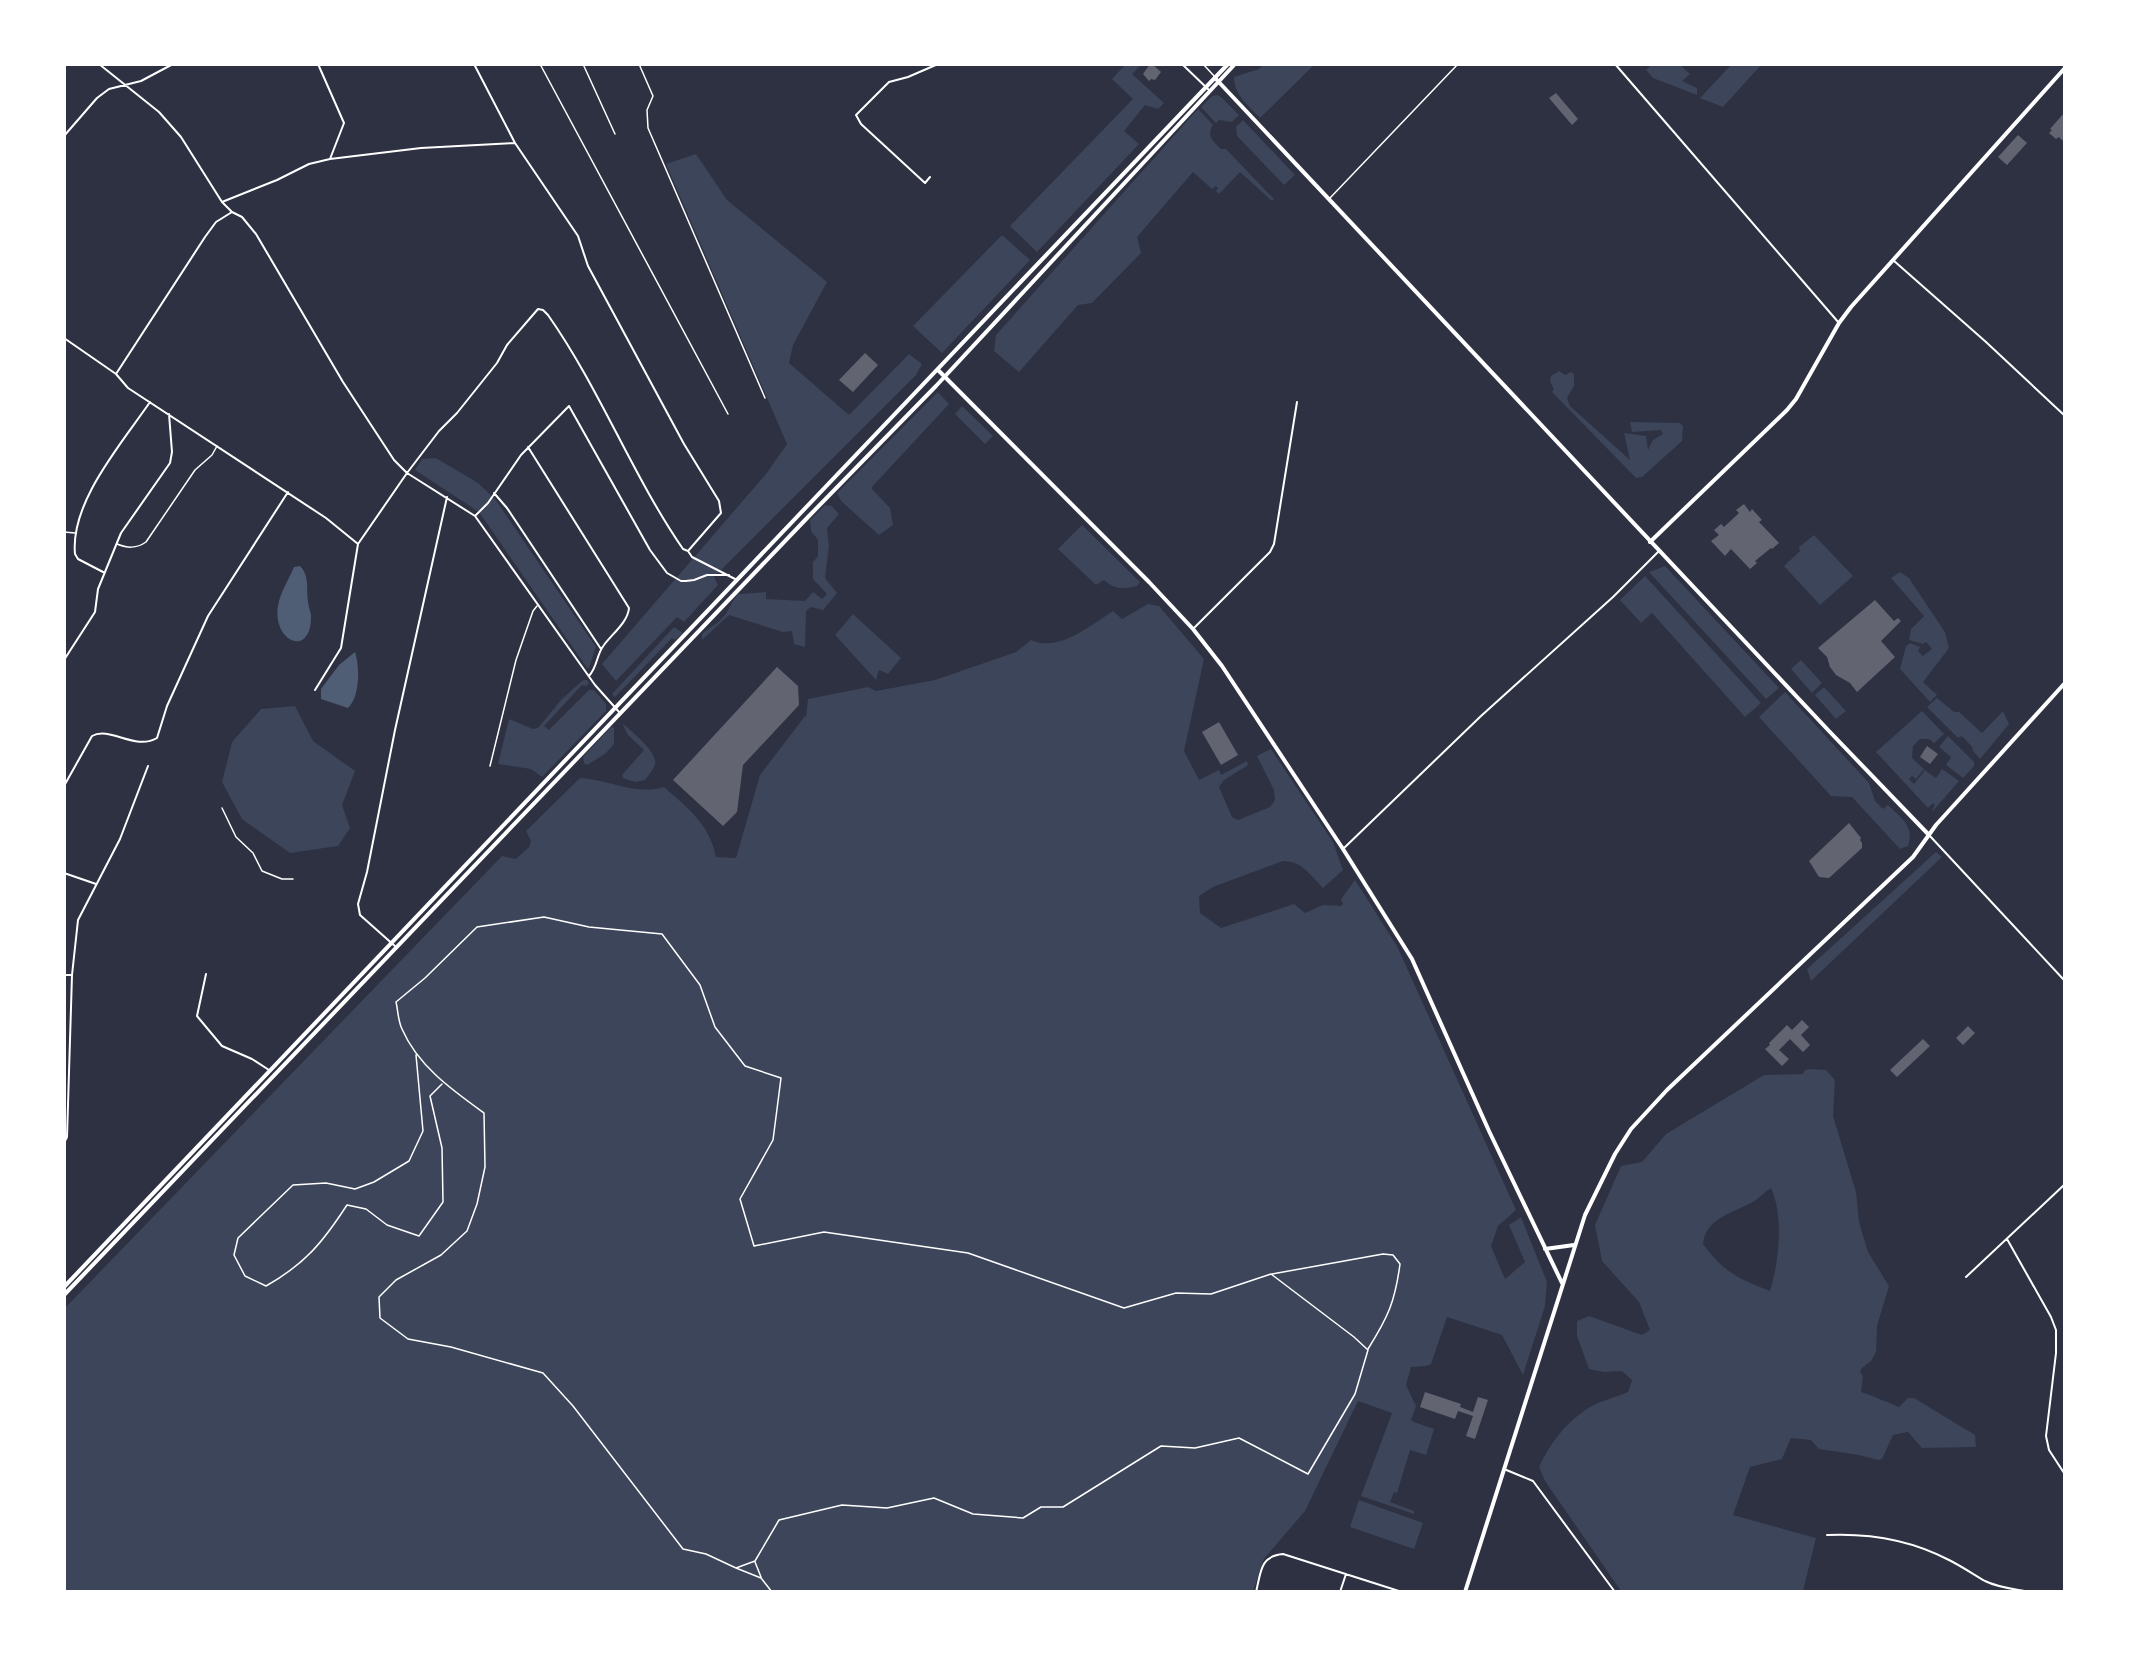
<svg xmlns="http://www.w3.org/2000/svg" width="2129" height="1656" font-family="'Fira Sans',sans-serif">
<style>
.green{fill:#3c4559;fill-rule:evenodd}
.water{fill:#4f5d75}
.building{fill:#626471}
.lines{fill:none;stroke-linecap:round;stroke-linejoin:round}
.path{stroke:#fff;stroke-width:1.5}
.service{stroke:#fff;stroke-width:1.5}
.minor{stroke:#fff;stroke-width:2}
.secondary{stroke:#fff;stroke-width:4}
.primary{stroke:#fff;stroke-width:4}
</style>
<rect width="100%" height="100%" fill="#2d3142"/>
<path class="green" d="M1125,65H1141L1132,74L1164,103L1158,109L1145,105L1124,131L1139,144L1037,252L1010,226L1133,99L1112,79Z
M1263,65H1314L1260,118C1248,105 1234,95 1234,77L1259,69Z
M1651,65H1680L1690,74L1682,81L1697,88V95L1653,78L1646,70Z
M1731,65H1761L1723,107L1700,98Z
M1217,95L1221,97L1239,115L1232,122L1219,120L1216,123L1201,107L1212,96Z
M1198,109L1213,125C1206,136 1213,141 1221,149H1226L1274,199L1272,201L1240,172L1219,194L1216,191L1218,188L1216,186L1212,189L1193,172L1137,237L1141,253L1092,303L1078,305L1019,372L994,351L996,335Z
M1243,120L1295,175L1284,185L1237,136L1236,127Z
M696,154L727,200L827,282L793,345L789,363L849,415L909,354L922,364L916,375L714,577L718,585L684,622L677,617L616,681L602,664L766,474L787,444L666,164Z
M1002,235L1030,260L942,353L913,326Z
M1559,371L1565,375L1571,372L1574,374V386L1567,398L1570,406L1630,460L1624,433L1646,436L1648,450L1653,440L1663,434L1661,430L1632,432L1630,422L1680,423L1683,426L1682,441L1642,477L1636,478L1552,392L1554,389L1550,382L1551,376Z
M938,392L949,404L871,488L890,508L893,525L879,535L841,501L837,493Z
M962,406L993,436L985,444L955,414Z
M436,458L478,483L495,499L596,647L589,668H587L479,512L415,470L422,459Z
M825,505L832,506L839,514L827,528L829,546L825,578L837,593L823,610L811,607L806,611L805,647L794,644L792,631L783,632L729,615L702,640V634C710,627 719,623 725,615C730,608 732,601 738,594L766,592V599L805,601L813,592L822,599L827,594L813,579V562L818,556V540L811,531L810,520Z
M1082,525L1140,582L1137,586C1122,589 1115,590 1104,580L1096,585L1058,549Z
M1814,535L1853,576L1820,605L1784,566L1800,551L1799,547Z
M1665,566L1779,688L1766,699L1649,572Z
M1900,572L1909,578L1945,632L1949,648L1923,682L1937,695L1930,702L1900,669L1906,646L1910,643L1920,647L1918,651L1923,656L1932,649L1926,642L1923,644L1909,640L1911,629L1924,616L1891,578Z
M1645,576L1761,703L1745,717L1652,613L1641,623L1620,600Z
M1148,604L1159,606L1204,659L1184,751L1199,780L1219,770L1221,775L1247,761L1248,765L1224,780L1219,787L1232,817L1238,820L1270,807L1275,800L1274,790L1257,756L1271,749L1333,842L1343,870L1323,888C1310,875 1302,861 1283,861L1213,887L1199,896L1200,913L1221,928L1294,904L1305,913L1323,905L1341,906L1343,904L1341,899L1355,880L1397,946L1516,1210L1498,1226L1491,1246L1505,1279L1525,1262L1509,1225L1521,1217L1547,1282L1545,1306L1523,1375L1502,1335L1447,1317L1431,1364L1426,1366L1411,1367L1406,1385L1416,1406L1411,1420L1414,1422L1434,1429L1426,1455L1410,1450L1397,1493L1394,1492L1390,1502L1414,1511V1514L1361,1496L1392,1413L1358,1401L1305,1511L1263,1560L1253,1592L65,1591V1308L502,856L516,859L529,847L531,841L526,831L580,778C607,779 637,796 664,787C688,808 710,825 716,857L736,858L760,775L805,716L806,717L808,699L868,687L876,691L935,680L1016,652L1031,640C1058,653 1091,625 1113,611L1122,619Z
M853,614L901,658L888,674L879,670L876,680L835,635Z
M674,627L683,633L675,640L672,638L615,697L612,694Z
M1801,660L1822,683L1812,693L1791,669Z
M583,680H587L589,683L586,686L582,685L544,726L549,730L589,690H594L606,704V711L542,777L531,769L498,764L509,719L533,729L538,728L561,700Z
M1824,687L1846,711L1836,719L1815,695Z
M1785,692L1869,783L1875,801L1883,809L1888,805C1901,818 1915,826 1908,846L1900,849L1852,797L1831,796L1759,717Z
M1937,698L1954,712H1959L1982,733L2003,711L2009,724L1980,759L1972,750L1973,748L1962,736L1958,738L1927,707Z
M295,706L313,741L355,771L342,805L350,828L338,846L290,853L242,819L222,782L232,742L261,709Z
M1922,711L1944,734L1934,743L1929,739H1920L1913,746L1912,758L1924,769L1916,779L1912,776L1909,779L1914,784L1925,770L1936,778L1942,769L1959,781L1933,811L1932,810L1935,805L1933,803L1928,808L1876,752Z
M622,723C630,730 658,752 655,764C654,769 648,776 645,780L635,782L623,778L622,775L644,750L628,735Z
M611,727L614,728V744L605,754L587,765L584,763L583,757Z
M1948,736L1974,762V766L1963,778L1946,765L1951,757L1939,747Z
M1936,852L1942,857L1811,981L1807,969Z
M1810,1069L1826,1070L1835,1080L1833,1116L1856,1192L1859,1222L1868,1252L1889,1286L1877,1326L1876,1352L1871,1361L1862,1368L1860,1372L1863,1376L1861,1392C1874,1396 1886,1402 1899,1407L1908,1398H1914L1975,1435L1976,1447L1922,1448L1908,1432L1893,1435L1882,1459L1878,1460L1859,1455L1819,1449L1811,1440L1791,1438L1782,1459L1750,1467L1733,1515L1816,1538L1803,1591H1621L1545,1481L1539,1467C1549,1445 1564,1425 1584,1411C1596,1402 1614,1398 1628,1392L1632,1380L1622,1371L1604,1372L1589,1369L1577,1336V1321L1589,1316L1642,1335L1650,1330L1639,1302L1602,1261L1595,1225L1621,1166L1642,1162L1666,1134L1764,1075L1803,1074L1805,1070ZM1771,1188C1784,1216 1779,1262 1770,1291C1737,1278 1725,1273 1703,1244C1706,1216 1736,1213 1756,1200C1761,1196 1766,1191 1771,1188Z
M1359,1500L1423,1523L1414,1549L1350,1527Z"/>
<path class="water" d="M300,566C310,577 306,587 308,601C308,605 310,610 311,615C312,659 272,642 278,606C280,593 289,579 294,567Z
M355,652C360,667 360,697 348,708L321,699V689L339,665Z"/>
<path class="building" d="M1150,64H1152L1161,72L1155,80L1151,79L1149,81L1143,74Z
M1556,93L1578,119L1572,125L1549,98Z
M2064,113V142L2059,137L2056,139L2049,133L2052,130L2050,129Z
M2018,135L2027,143L2007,165L1998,157Z
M865,353L878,365L853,392L839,380Z
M1744,504L1750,512L1752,509L1762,520L1759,522L1779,543L1772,549L1771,548L1755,561L1757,563L1750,569L1731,549L1725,556L1711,541L1719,535L1714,530L1721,524L1724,527L1739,513L1736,510Z
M1875,600L1894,621L1898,618L1901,621L1881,641L1895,657L1857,692L1850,683L1836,675L1830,667L1827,657L1818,648Z
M777,667L798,686L799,705L743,765L737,812L723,826L673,780Z
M1219,722L1238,755L1221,765L1202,732Z
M1927,746L1938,754L1930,764L1920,757Z
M1849,823L1861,838L1860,840L1862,843V848L1829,878L1819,877L1809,861Z
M1802,1020L1809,1027L1801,1035L1810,1045L1803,1052L1790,1039L1779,1050L1789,1059L1782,1066L1765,1049L1770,1045L1769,1043L1787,1025L1792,1030Z
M1968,1026L1975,1033L1963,1045L1956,1038Z
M1923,1039L1930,1046L1897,1077L1890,1070Z
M1425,1392L1461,1404L1460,1407L1473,1412L1478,1397L1488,1400L1475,1439L1466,1436L1473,1416L1458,1411L1455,1419L1420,1407Z"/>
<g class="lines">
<path class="path" d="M416,1055L423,1131L409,1161L374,1182L355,1189L326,1183L293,1185L238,1238L234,1255L245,1276L266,1286C305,1264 323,1242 347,1205L366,1209L387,1225L419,1236L443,1202L442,1148L430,1096L442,1084
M1272,1274L1383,1254L1393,1255L1400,1264C1395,1302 1388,1317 1368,1349
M755,1562L761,1577
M736,1568L706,1554L683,1549L573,1406L543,1373L451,1347L408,1339L380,1318L379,1297L396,1280L441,1255L467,1231L477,1204L485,1167L484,1113C452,1090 418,1066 402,1029C398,1021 398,1010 396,1002L425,978L477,927L544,917L589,927L662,934L700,985L715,1027L745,1066L781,1078L773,1140L740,1199L754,1246L824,1232L968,1253L1124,1308L1176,1293L1211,1294L1271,1274L1354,1337L1368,1350L1355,1394L1308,1474L1239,1438L1195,1448L1161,1446L1063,1507H1041L1023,1518L973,1514L934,1498L887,1508L842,1505L779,1520L755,1561L736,1568L761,1578L772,1592"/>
<path class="service" d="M540,64L728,414
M583,64L615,134
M639,64L653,96L647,110L648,128L765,398
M1203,64L1215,77
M1330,198L1458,64
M64,532L75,533
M117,544C127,548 136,549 146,542L195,470L212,455L217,446
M490,766L516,660L533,611L537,606
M222,808L236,837L253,853L262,871L282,879H293"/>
<path class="minor" d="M99,64L159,112L181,137L222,202L232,212L242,217L256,234L343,382L394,460L407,473L475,516L595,685L620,713
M318,64L344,123L330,159
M474,64L515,143L578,236L588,266L684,444L719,501L721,513L688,551
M1182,64L1210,91
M1615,64L1839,323
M64,136L97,98L109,89L141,81L173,64
M930,177L925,183L861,124L856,115L889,82L908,77L938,64
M222,202L277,180L309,164L330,159L421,148L515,143
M1893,260L1986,342L2064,415
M64,338L116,374L128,388L326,518L358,544
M116,374L205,237L216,222L232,212
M528,447L629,608C628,622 612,634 604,645C596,655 598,666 589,676
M494,493L507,508L601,649
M475,516L488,503L521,455L569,406L650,550L667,573L681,581H686L694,580L707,575H729
M103,572L78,559L75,554C70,502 122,443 150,402
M1194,628L1270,552L1274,544L1297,402
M64,660L95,612L98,589L121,533L170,463L172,452L169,414
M315,690L341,648L358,544L407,473L439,431L457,413L497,363L507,345L538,309L543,310L548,315C600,389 632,475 683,549L688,551L692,557L737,580
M64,786L92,736C110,726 135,751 157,738L167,706L208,616L288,492
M1929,835L2064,980
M1343,849L1481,716L1613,597L1659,551
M64,873L96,884
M396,947L360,915L358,904L367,872L395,730L447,497
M206,974L197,1016L222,1046L252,1059L269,1070
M64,975H72
M64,1143L67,1137L72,975L78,920L120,839L148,766
M2007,1239L2051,1317L2056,1330V1353L2046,1436L2049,1450L2064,1473
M1966,1277L2064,1185
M1504,1469L1533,1481L1615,1592
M1827,1535C1870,1533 1911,1540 1949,1560C1961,1566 1973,1574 1985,1581C1999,1588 2015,1589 2030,1592
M1256,1592C1261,1572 1260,1556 1283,1554L1402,1592
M1340,1592L1346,1574"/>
<path class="secondary" d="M1215,78L1829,731L1929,835
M938,370L1149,582L1193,629L1222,666L1343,849L1412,959L1489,1131L1562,1283
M1650,542L1787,410L1796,399L1839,323L1851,307L2064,69
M1545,1249L1574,1245
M1465,1592L1585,1215L1615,1154L1631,1129L1667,1090L1913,857L1936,825L2064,684"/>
<path class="primary" d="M64,1287L1228,64
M64,1295L808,517L936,386L1235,64"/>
</g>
<rect width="2129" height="1656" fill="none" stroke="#ffffff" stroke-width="132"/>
</svg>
